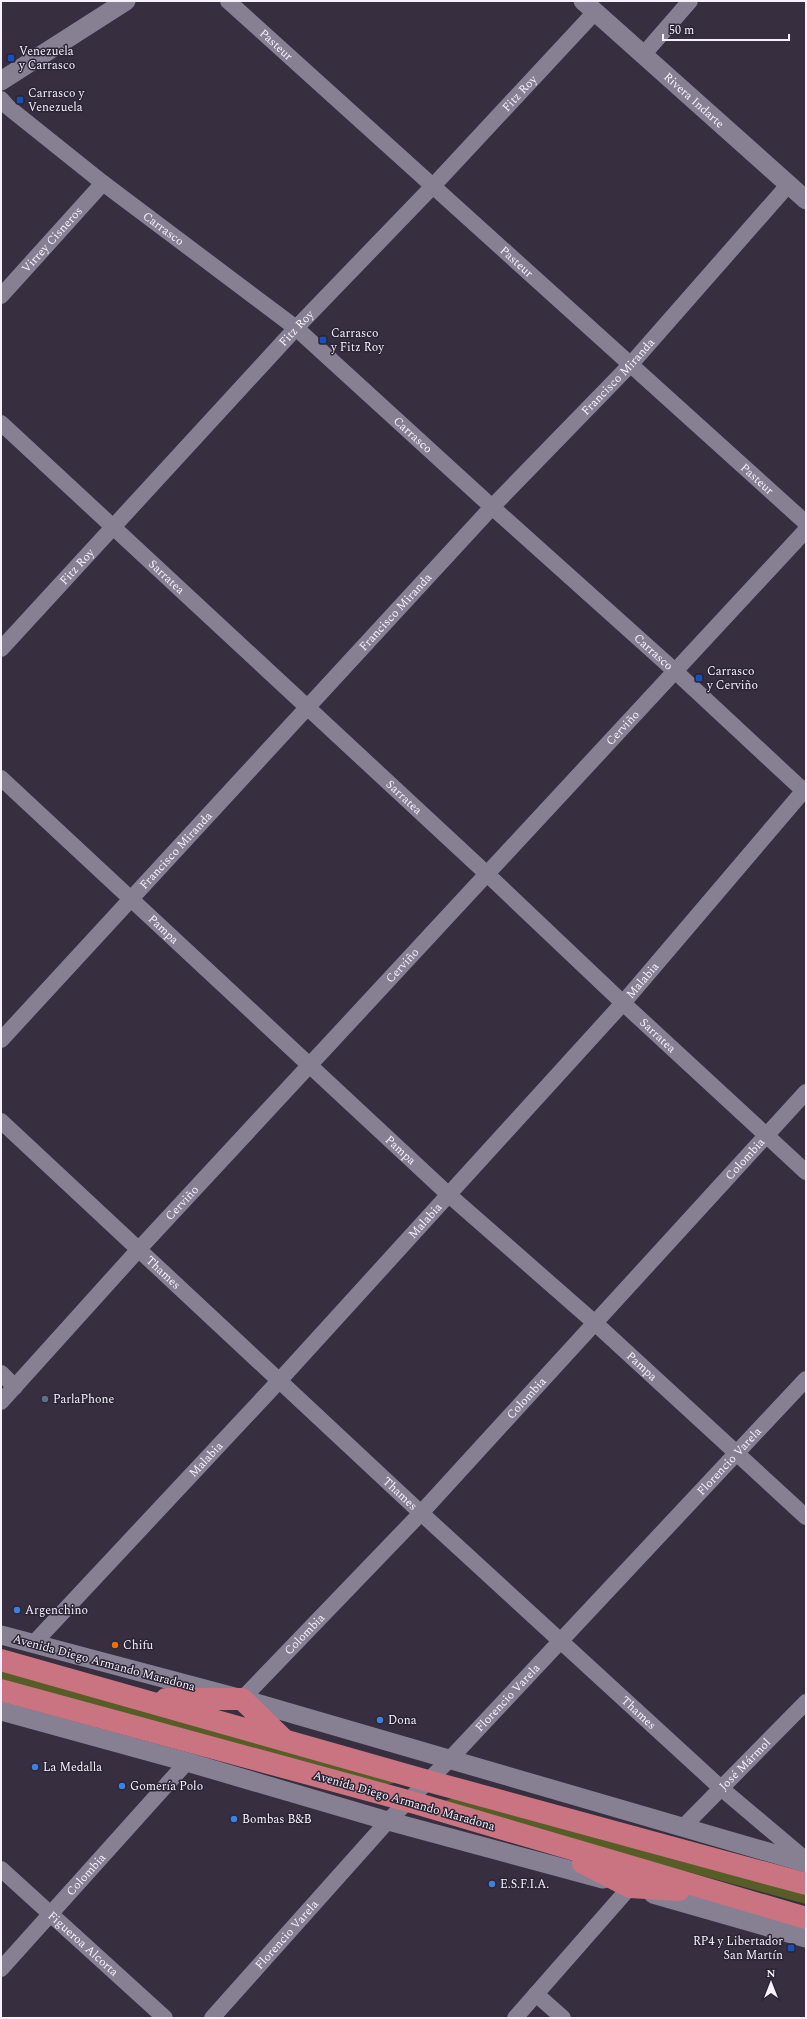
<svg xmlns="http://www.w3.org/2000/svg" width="807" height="2019" font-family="Spectral,serif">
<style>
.green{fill:#575d26}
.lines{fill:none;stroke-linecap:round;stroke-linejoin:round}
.minor{stroke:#877f92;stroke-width:16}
.tertiary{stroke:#877f92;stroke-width:19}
.primary{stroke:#ca7481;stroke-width:22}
.transit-dot{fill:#1a4fb4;stroke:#2c2535;stroke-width:1.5}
.service-dot{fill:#5c6f8a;stroke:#2c2535;stroke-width:1.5}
.shop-dot{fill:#3f7fe0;stroke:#2c2535;stroke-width:1.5}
.food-dot{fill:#e8710a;stroke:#2c2535;stroke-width:1.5}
.labels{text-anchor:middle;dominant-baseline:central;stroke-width:3;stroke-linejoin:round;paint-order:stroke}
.street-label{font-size:12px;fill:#f6f1fc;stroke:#2c2535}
.poi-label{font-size:12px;fill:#f6f1fc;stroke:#2c2535;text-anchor:start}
</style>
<rect width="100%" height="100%" fill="#372f40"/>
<path class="green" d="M1,1669L397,1782L387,1785L1,1679Z
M456,1798L806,1895V1904L453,1808L446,1800Z"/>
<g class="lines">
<g class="minor">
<path id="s1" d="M228,1L806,523"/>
<path d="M643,55L690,1"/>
<path id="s2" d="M1,99L8,107L103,183L296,328L492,507L675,671L806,793"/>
<path id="s3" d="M1,296L103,183"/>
<path id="s4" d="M1,423L487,874L623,1003L806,1172"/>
<path id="s5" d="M1,649L296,328L433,186L595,12"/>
<path id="s6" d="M1,778L449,1195L595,1323L806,1517"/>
<path id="s7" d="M1,1040L492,507L631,364L789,184"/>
<path id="s8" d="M1,1121L421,1513L722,1789L806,1860"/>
<path d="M1,1373L15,1387"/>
<path id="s9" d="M1,1402L139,1249L806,530"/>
<path id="s10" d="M33,1644L279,1381L623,1003L806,788"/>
<path id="s11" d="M242,1699L421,1513L806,1092"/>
<path id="s12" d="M683,1827L806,1702"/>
<path id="s13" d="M1,1869L165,2018"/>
<path id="s14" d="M1,1969L187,1762"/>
<path d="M536,1994L563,2018"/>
<path id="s15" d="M212,2018L388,1821L449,1760L806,1379"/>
<path d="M515,2018L630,1887"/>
</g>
<g class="tertiary">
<path id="s16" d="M583,1L806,200"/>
<path d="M1,81L126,1"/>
<path d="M1,1635L242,1699L806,1863"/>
<path d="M1,1711L187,1762L388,1821L603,1879"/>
<path d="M653,1894L806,1938"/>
</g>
<path class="primary" d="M1,1660L428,1781L806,1884
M1,1690L408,1801L806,1918
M166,1699H242L282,1738
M583,1863L630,1887L679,1890"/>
</g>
<g class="transit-dot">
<rect x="7" y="54" width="8" height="8" rx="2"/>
<rect x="16" y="96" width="8" height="8" rx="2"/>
<rect x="319" y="336" width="8" height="8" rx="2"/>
<rect x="695" y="674" width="8" height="8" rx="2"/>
<rect x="787" y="1944" width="8" height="8" rx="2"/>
</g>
<circle class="service-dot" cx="45" cy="1399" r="4"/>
<g class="shop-dot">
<circle cx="17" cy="1610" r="4"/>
<circle cx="380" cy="1720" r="4"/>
<circle cx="35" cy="1767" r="4"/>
<circle cx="122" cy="1786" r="4"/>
<circle cx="234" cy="1819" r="4"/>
<circle cx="492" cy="1884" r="4"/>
</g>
<circle class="food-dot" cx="115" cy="1645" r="4"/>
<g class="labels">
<g class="street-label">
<text stroke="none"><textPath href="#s1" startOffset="65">Pasteur</textPath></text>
<text stroke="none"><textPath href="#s5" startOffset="760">Fitz Roy</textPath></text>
<text stroke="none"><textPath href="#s16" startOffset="149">Rivera Indarte</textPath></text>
<text stroke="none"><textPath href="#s2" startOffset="208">Carrasco</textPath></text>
<text stroke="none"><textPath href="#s3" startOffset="76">Virrey Cisneros</textPath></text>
<text stroke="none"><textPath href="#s1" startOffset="389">Pasteur</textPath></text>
<text stroke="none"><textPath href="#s5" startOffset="436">Fitz Roy</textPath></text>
<text stroke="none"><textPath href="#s7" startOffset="906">Francisco Miranda</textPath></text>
<text stroke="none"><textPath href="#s2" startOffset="532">Carrasco</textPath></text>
<text stroke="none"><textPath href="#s1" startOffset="713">Pasteur</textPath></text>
<text stroke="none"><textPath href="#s5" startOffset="112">Fitz Roy</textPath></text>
<text stroke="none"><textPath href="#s4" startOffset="226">Sarratea</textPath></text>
<text stroke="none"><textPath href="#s7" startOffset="582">Francisco Miranda</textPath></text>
<text stroke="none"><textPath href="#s2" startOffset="856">Carrasco</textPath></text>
<text stroke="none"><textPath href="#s9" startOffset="917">Cerviño</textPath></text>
<text stroke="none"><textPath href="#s4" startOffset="550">Sarratea</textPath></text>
<text stroke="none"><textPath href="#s7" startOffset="258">Francisco Miranda</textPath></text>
<text stroke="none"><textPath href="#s6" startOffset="222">Pampa</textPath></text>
<text stroke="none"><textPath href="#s9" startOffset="593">Cerviño</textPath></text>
<text stroke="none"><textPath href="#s10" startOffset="901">Malabia</textPath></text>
<text stroke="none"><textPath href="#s4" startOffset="898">Sarratea</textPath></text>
<text stroke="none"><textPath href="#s6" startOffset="546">Pampa</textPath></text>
<text stroke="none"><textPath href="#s11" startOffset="738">Colombia</textPath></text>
<text stroke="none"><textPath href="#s9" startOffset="269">Cerviño</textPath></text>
<text stroke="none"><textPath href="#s10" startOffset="577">Malabia</textPath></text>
<text stroke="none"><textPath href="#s8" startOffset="222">Thames</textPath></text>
<text stroke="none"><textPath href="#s6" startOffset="870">Pampa</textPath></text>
<text stroke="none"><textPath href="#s11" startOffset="414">Colombia</textPath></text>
<text stroke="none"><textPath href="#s10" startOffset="253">Malabia</textPath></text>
<text stroke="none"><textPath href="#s15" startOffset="760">Florencio Varela</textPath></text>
<text stroke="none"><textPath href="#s8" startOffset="546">Thames</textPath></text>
<text stroke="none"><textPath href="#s11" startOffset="90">Colombia</textPath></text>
<text transform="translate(104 1663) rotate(15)">Avenida Diego Armando Maradona</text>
<text stroke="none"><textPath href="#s15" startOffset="436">Florencio Varela</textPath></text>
<text stroke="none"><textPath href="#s8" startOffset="870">Thames</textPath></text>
<text stroke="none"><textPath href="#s12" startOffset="88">José Mármol</textPath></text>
<text transform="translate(404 1801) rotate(16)">Avenida Diego Armando Maradona</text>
<text stroke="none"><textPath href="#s14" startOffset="127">Colombia</textPath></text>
<text stroke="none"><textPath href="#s15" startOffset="112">Florencio Varela</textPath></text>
<text stroke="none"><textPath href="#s13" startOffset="111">Figueroa Alcorta</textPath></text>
</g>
<g class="poi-label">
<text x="19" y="51">Venezuela<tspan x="19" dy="14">y Carrasco</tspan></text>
<text x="28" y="93">Carrasco y<tspan x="28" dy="14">Venezuela</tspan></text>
<text x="331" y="333">Carrasco<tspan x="331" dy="14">y Fitz Roy</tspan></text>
<text x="707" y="671">Carrasco<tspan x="707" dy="14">y Cerviño</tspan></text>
<text x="53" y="1399">ParlaPhone</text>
<text x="25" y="1610">Argenchino</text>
<text x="123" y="1645">Chifu</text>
<text x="388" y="1720">Dona</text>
<text x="43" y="1767">La Medalla</text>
<text x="130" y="1786">Gomería Polo</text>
<text x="242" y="1819">Bombas B&amp;B</text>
<text x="500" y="1884">E.S.F.I.A.</text>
<text x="783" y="1941" text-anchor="end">RP4 y Libertador<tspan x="783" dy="14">San Martín</tspan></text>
</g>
</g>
<rect width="807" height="2019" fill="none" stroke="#f6f1fc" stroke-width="4"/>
<g transform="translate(771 1983)" stroke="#2c2535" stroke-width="3" paint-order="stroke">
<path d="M0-3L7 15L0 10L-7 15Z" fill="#f6f1fc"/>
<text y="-6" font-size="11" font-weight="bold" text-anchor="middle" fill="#f6f1fc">N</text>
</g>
<path d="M663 34v6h126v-6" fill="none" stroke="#f6f1fc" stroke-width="2"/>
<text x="669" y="34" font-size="12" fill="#f6f1fc" stroke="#2c2535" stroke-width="3" paint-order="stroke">50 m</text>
</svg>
